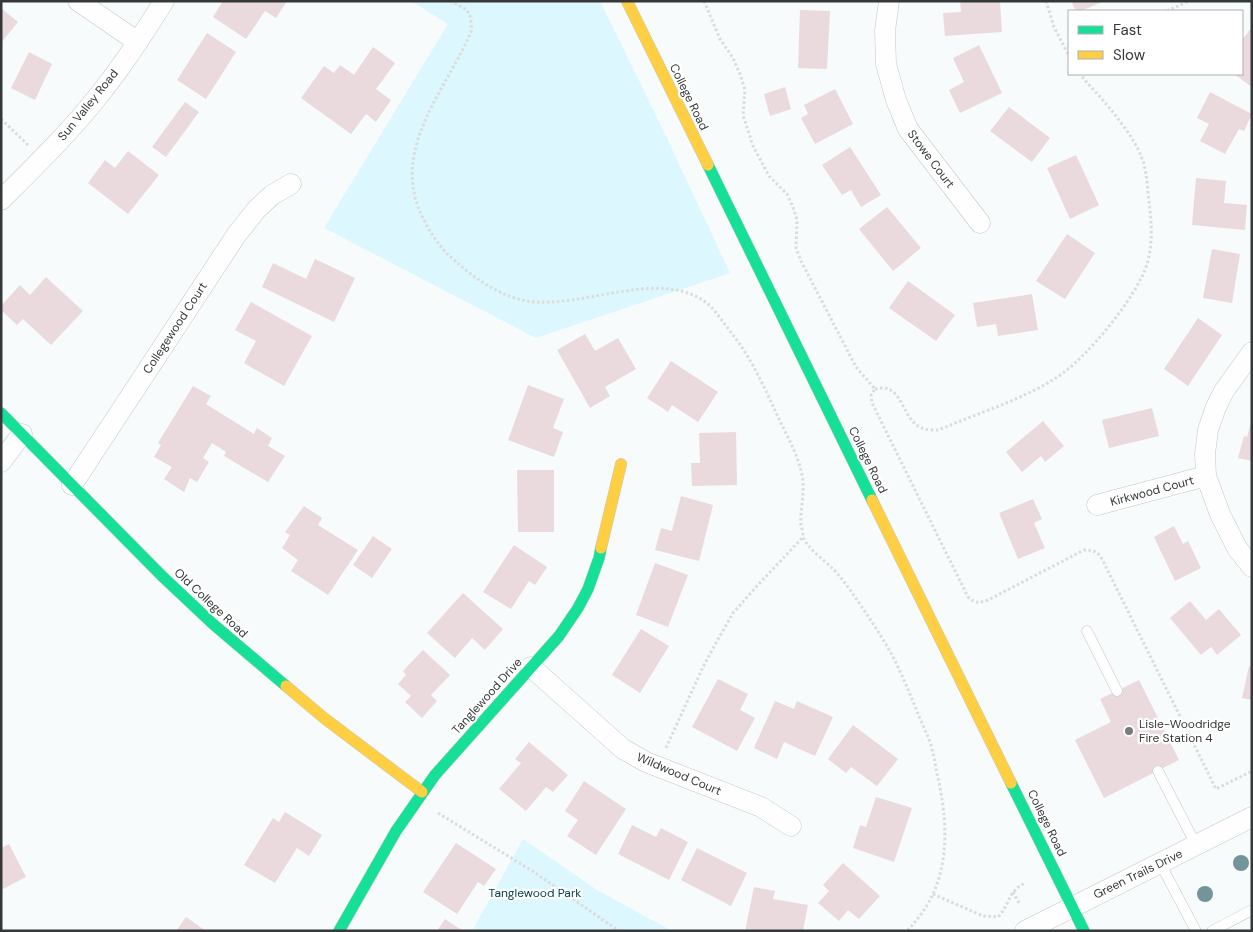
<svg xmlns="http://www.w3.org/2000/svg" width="1253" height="932" font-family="'DM Sans',sans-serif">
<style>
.green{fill:#dcf7fd}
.building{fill:#eadadd}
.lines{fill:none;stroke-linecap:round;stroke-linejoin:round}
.lane-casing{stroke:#c4c7c7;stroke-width:11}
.street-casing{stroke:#c4c7c7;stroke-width:21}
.fast-casing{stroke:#c4c7c7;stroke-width:12}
.slow-casing{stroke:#c4c7c7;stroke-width:12}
.path{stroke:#dbdcdc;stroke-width:3;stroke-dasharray:2.5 2.5;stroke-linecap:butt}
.lane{stroke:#fefefe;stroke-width:10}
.street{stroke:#fefefe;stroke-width:20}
.fast{stroke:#16e098;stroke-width:11}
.slow{stroke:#ffcf43;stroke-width:11}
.tree{fill:#72949a}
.poi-dot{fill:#797c7c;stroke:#fff;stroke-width:2}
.labels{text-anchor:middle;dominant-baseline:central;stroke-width:4.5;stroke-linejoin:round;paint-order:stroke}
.street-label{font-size:12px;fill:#353838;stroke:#fff}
.poi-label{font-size:12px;fill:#353838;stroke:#fff;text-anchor:start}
.park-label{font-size:12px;fill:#06404a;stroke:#fff}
</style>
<rect width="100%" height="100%" fill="#f7fbfb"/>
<path class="green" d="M411,1H600L665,134L730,273L536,338L324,228L448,24Z
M523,839L597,890L672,931H472Z"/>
<path class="building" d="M223,1H287L276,18L265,11L246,39L213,17Z
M960,1H1000L1002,32L945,36L943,13L961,12Z
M1071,1H1104L1081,11H1076Z
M1,8L18,22L1,43Z
M800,10L830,11L827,69L798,68Z
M1252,27V87L1234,74H1242V40Z
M207,33L236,52L206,99L177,80Z
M979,45L1002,93L960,113L949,90L964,82L953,58Z
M373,47L395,63L376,89L391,100L376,122L366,114L351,134L301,98L324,66L334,73L340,65L354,75Z
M29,52L52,64L35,100L11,88Z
M785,87L791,109L770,116L764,94Z
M835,89L853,124L815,144L801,118L808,114L804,105Z
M1210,92L1252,114L1244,131L1239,129L1225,154L1200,141L1209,124L1197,118Z
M185,102L199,112L166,157L152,147Z
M1009,107L1050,138L1032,162L990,131Z
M850,147L881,195L861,207L851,190L842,195L822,165Z
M128,151L159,175L128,214L88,183L105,160L115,168Z
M1076,155L1099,205L1070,219L1047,168Z
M1196,178L1226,181L1224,203L1247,205L1245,230L1192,225Z
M887,207L921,248L893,271L859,229Z
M1067,234L1095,253L1065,299L1036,281Z
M1212,249L1240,254L1232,303L1203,298Z
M315,259L355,278L334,322L262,287L273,263L306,279Z
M46,277L83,311L51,345L23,319L17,325L1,310V306L20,285L30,295Z
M908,281L955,315L936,341L889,308Z
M1032,294L1038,330L998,336L996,324L977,327L973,303Z
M251,302L312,336L284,386L244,363L256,341L235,330Z
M1198,318L1222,335L1188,386L1164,369Z
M585,334L595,351L618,338L636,369L605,387L610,396L590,408L557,350Z
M671,361L718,392L698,422L672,405L668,412L647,398Z
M528,385L564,399L553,428L563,432L554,457L508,440Z
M193,386L211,396L206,404L254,434L257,428L272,438L268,446L285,456L268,482L224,456L226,452L212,443L203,458L209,462L197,482L190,478L184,492L164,479L172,467L154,457L161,445L158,443Z
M1152,408L1159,436L1109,448L1102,420Z
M1043,421L1064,446L1045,462L1041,456L1022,472L1006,452Z
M1251,422H1252V461L1238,458L1244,436L1247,437Z
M736,432L737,485L692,486L691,463H700L699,433Z
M517,470H554V532H518Z
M681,496L713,505L699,561L655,550L661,528L672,531Z
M1033,499L1042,519L1034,523L1045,548L1018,559L999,513Z
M304,506L322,518L318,525L358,550L328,595L291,571L298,560L282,548L290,535L285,532Z
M1174,526L1183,544L1188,541L1201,568L1175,581L1154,537Z
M373,536L392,549L372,578L353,565Z
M514,545L547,567L535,585L529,581L511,609L483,592Z
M655,563L688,575L668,627L636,615Z
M463,593L503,629L485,650L472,638L455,658L427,633Z
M1190,601L1206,620L1219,609L1241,635L1217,655L1211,647L1201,655L1170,618Z
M641,629L669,646L640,693L612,675Z
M423,650L450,675L431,695L437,701L422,718L405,702L411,696L398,684L406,675L403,671Z
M1249,666L1252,667V700L1242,698Z
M718,679L748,694L740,710L755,718L737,751L692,727Z
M1139,680L1179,760L1104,798L1075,740L1111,722L1100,699Z
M775,701L794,709L797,701L833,717L815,756L784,742L777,759L754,748Z
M853,725L898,759L877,786L851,767L846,773L828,759Z
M529,742L568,775L553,792L546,787L526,811L499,789L521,763L515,759Z
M584,781L626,809L596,855L567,836L578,820L565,811Z
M876,797L912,808L894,862L853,848L860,825L866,827Z
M285,812L322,835L309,856L297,848L275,883L244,865L273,818L279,822Z
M632,825L656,837L661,828L688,842L669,880L618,854Z
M456,843L496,869L484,886L478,882L457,914L423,892Z
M9,844L26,877L1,890V848Z
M697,848L747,873L731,906L681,880Z
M843,863L880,896L859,919L848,910L839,921L818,903L829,891L823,885Z
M754,887L775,891L773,899L808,905L803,931H745Z
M186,917L206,931H176Z
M445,919L463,931H437Z"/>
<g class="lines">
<g class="lane-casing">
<path id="lane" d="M1087,631L1117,691
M1158,771L1196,845
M1160,863L1196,931
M1212,931L1252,910"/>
</g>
<g class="street-casing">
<path id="street" d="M78,1L138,42
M889,1L885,31L886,64L896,100L908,129L980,223
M1,200C34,167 67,135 96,99C121,68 143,35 164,1
M1252,352L1224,391L1216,407L1208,430L1205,454L1206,476L1220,514L1237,548L1252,567
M1,462L22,434
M72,485L237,234L257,209L272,195L291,184
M1097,505L1206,476
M531,667L623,749L646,762L761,807L791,826
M1025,931L1252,817"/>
</g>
<g class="fast-casing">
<path id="fast" d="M708,165L872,500
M1,413L162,576L213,624L286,686
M1011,783L1084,931
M339,931L396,831L435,775L559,636L578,608L588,589L599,558L601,548"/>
</g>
<g class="slow-casing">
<path id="slow" d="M627,1L708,165
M872,500L1011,783
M601,548L621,464
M286,686L324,718L422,792"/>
</g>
<path class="path" d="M450,1C468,10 472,10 471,32C446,90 391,148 421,214C429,231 439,247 453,259C474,278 499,296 527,301C582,310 661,266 708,304C714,309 719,317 724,323C729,330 734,336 739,343C755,366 767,393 779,419C788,438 801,460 803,482C804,496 800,511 801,525C802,526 803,536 803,537C807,548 824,560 832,568C841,577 848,587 855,597C868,616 881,635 892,655C901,672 909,692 917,711C921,722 927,733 931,745C933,753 935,761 936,769C946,811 951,856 932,896C926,909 917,920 907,931
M704,1L720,39L733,58L740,74L745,90L743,115L753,146L769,176L787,194L793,207L797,220L796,248L801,261L856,367L875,389L871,395L872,403L968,597C976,604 979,603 988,600L1084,550C1093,550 1097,551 1102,559L1216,789L1252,771
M1046,1L1054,27L1069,56
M1167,11L1189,1
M1,119L28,145
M875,389C905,381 900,423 925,429C929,430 934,430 937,430C941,429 945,427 948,426C984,411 1023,399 1056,378C1085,360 1137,297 1147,264C1154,241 1151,217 1148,193C1147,180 1146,168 1141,156C1135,139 1112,110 1100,97C1093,89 1086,82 1080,74
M666,748L703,667L717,641L733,613L757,586L803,537
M438,813L534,872L619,931
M1013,892L1019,903
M933,894L983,916L998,917C1010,905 1007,892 1025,883"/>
<use href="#lane" class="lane"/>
<use href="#street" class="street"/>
<use href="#fast" class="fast"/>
<use href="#slow" class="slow"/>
</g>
<g class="tree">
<circle cx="1241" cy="863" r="8"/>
<circle cx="1205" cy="894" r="8"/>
</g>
<circle class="poi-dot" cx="1129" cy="731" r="5"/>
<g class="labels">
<g class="street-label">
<text transform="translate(689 97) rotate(64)">College Road</text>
<text transform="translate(88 105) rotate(-51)">Sun Valley Road</text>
<text transform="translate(931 159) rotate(53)">Stowe Court</text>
<text transform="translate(175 328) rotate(-57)">Collegewood Court</text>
<text transform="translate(868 460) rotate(64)">College Road</text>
<text transform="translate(1152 491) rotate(-15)">Kirkwood Court</text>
<text transform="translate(211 603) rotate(43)">Old College Road</text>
<text transform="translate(487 696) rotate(-48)">Tanglewood Drive</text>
<text transform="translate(679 774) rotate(23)">Wildwood Court</text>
<text transform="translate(1047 823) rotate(64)">College Road</text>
<text transform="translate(1138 874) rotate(-26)">Green Trails Drive</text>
</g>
<g class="poi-label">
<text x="1139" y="724">Lisle-Woodridge<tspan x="1139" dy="14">Fire Station 4</tspan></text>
</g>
<g class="park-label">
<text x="535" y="893">Tanglewood Park</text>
</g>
</g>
<rect width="1253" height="932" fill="none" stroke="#353838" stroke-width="5"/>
<rect x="1068" y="10" width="175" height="65" fill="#ffffff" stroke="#aeafaf"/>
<rect x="1078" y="26" width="25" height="8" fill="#16e098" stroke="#aeafaf"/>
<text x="1113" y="35" font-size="15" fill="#353838">Fast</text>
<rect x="1078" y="51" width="25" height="8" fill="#ffcf43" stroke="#aeafaf"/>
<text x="1113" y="60" font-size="15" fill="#353838">Slow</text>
</svg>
